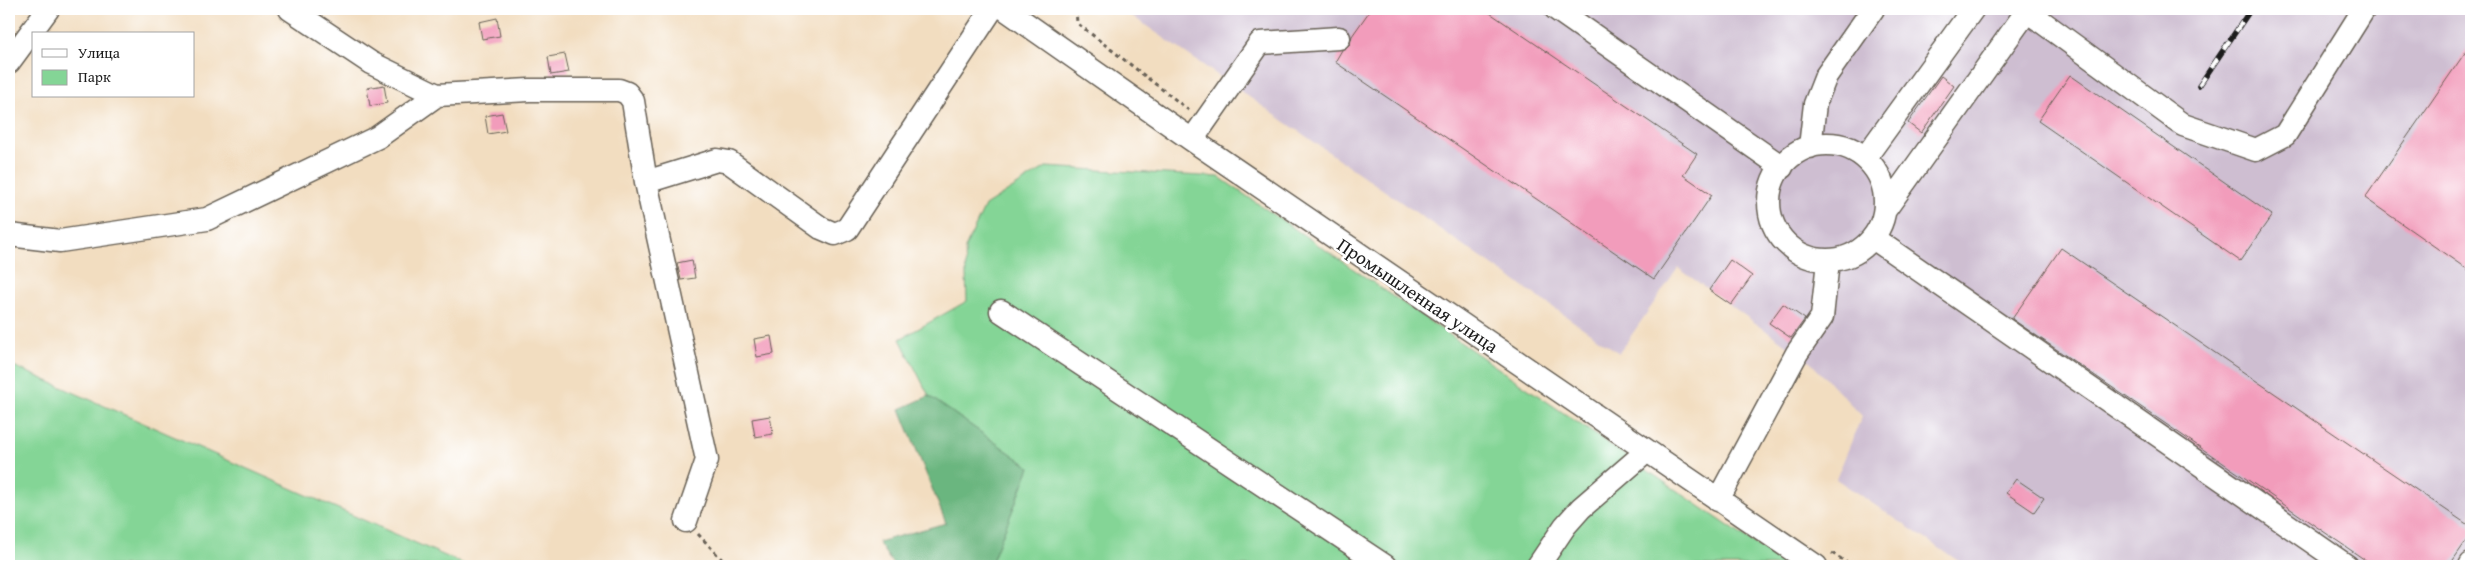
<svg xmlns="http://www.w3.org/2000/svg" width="2480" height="575" font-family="'Gentium Book Plus',serif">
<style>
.industrial{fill:#cebed1}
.green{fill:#84d596;stroke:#507859}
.forest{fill:#6bb67f;stroke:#44694e}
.building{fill:#f29cbb}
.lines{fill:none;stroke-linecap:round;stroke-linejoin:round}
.minor-casing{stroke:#676055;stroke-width:25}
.path{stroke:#676055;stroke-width:3;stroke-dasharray:4 4;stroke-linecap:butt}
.minor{stroke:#fff;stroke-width:22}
.rail-casing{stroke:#1c1c1c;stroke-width:5.5}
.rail{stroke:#fff;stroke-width:4;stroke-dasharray:11;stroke-linecap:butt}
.labels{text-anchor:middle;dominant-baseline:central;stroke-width:5;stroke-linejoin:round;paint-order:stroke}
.street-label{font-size:19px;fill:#1c1c1c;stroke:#fff}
</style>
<rect width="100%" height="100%" fill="#fff"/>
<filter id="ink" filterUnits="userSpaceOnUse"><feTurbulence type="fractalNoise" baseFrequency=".02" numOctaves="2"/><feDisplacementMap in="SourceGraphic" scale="10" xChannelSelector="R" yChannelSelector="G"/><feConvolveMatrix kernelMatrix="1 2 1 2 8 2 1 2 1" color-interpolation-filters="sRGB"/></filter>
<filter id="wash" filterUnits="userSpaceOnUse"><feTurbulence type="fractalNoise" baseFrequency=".0096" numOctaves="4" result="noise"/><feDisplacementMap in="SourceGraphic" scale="20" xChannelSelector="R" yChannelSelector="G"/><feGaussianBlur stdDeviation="1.12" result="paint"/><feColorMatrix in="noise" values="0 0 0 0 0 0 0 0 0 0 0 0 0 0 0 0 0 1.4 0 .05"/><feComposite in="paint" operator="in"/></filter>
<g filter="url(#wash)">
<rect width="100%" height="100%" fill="#f2ddc0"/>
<path class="industrial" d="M1122,9H2471V566H1966L1836,479L1862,416L1810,362L1678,268L1619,353Z"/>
<path class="green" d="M1046,167L1219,177L1787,566H990L1030,467L929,396L900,339L967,301L965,248L985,206Z
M9,364L468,566H9Z"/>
<path class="forest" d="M929,396L1030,467L990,566H952L951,564L894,566L878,542L946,523L900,409Z"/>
<g id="blocks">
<path class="building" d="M1371,9H1484L1697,154L1683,175L1712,195L1654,279L1335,62L1342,50L1350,44L1352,36Z
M497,18L500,36L482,39L479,22Z
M2471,44V272L2365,198Z
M565,54L569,72L551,75L548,57Z
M2070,75L2272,215L2240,261L2038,121Z
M1941,76L1954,86L1921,133L1908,123Z
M384,85L387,103L370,106L367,88Z
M502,113L506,131L488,134L485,116Z
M2061,248L2471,527V534L2449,566H2439L2431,561L2427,566H2374L2012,319Z
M692,260L695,278L681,280L677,263Z
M1730,260L1752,276L1731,305L1709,290Z
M1783,304L1805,319L1791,338L1769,323Z
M771,336L774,354L757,357L754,339Z
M770,416L773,434L755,437L752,419Z
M2016,479L2044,498L2034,512L2006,493Z"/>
</g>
</g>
<g filter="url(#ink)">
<use href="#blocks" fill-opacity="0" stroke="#676055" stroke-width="1"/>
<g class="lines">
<g class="minor-casing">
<path id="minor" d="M290,9L371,63L437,95
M1005,9L1192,140L1816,566
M1556,9L1782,167
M9,62L48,9
M1192,140L1260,43L1339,38
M1769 202a58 58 0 1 1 116 0a58 58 0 1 1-116 0Z
M1810,147L1815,104L1826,76L1873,9
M1865,158L1973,9
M646,182L717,160L729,162L821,228L835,234L847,229L992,9
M1885,210L2027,11L2183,125L2256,150L2285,135L2364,9
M9,235L60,241L207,219L378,137L437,95L529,90H619L627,93L633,101L646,182L707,460L686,521
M1873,238L2347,566
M1001,311L1385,566
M1718,500L1797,353L1822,317L1828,261
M1538,566L1565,526L1581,508L1647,451
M2470,566L2471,564"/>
</g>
<path class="path" d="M1076,9L1077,23L1190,111
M698,534L728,566
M1832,553L1852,566"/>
<use href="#minor" class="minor"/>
<g class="rail-casing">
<path id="rail" d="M2199,86L2251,9"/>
</g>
<use href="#rail" class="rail"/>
</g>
</g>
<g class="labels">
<g class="street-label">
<text transform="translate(1418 295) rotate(34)">Промышленная улица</text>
</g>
</g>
<rect width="2480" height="575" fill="none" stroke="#fff" stroke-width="30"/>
<rect x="32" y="32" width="162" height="65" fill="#ffffff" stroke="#a4a4a4"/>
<rect x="42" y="49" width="25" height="8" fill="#ffffff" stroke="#a4a4a4"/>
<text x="78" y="58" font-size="15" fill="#1c1c1c">Улица</text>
<rect x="42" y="70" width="25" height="15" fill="#84d596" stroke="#a4a4a4"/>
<text x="78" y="82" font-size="15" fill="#1c1c1c">Парк</text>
</svg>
